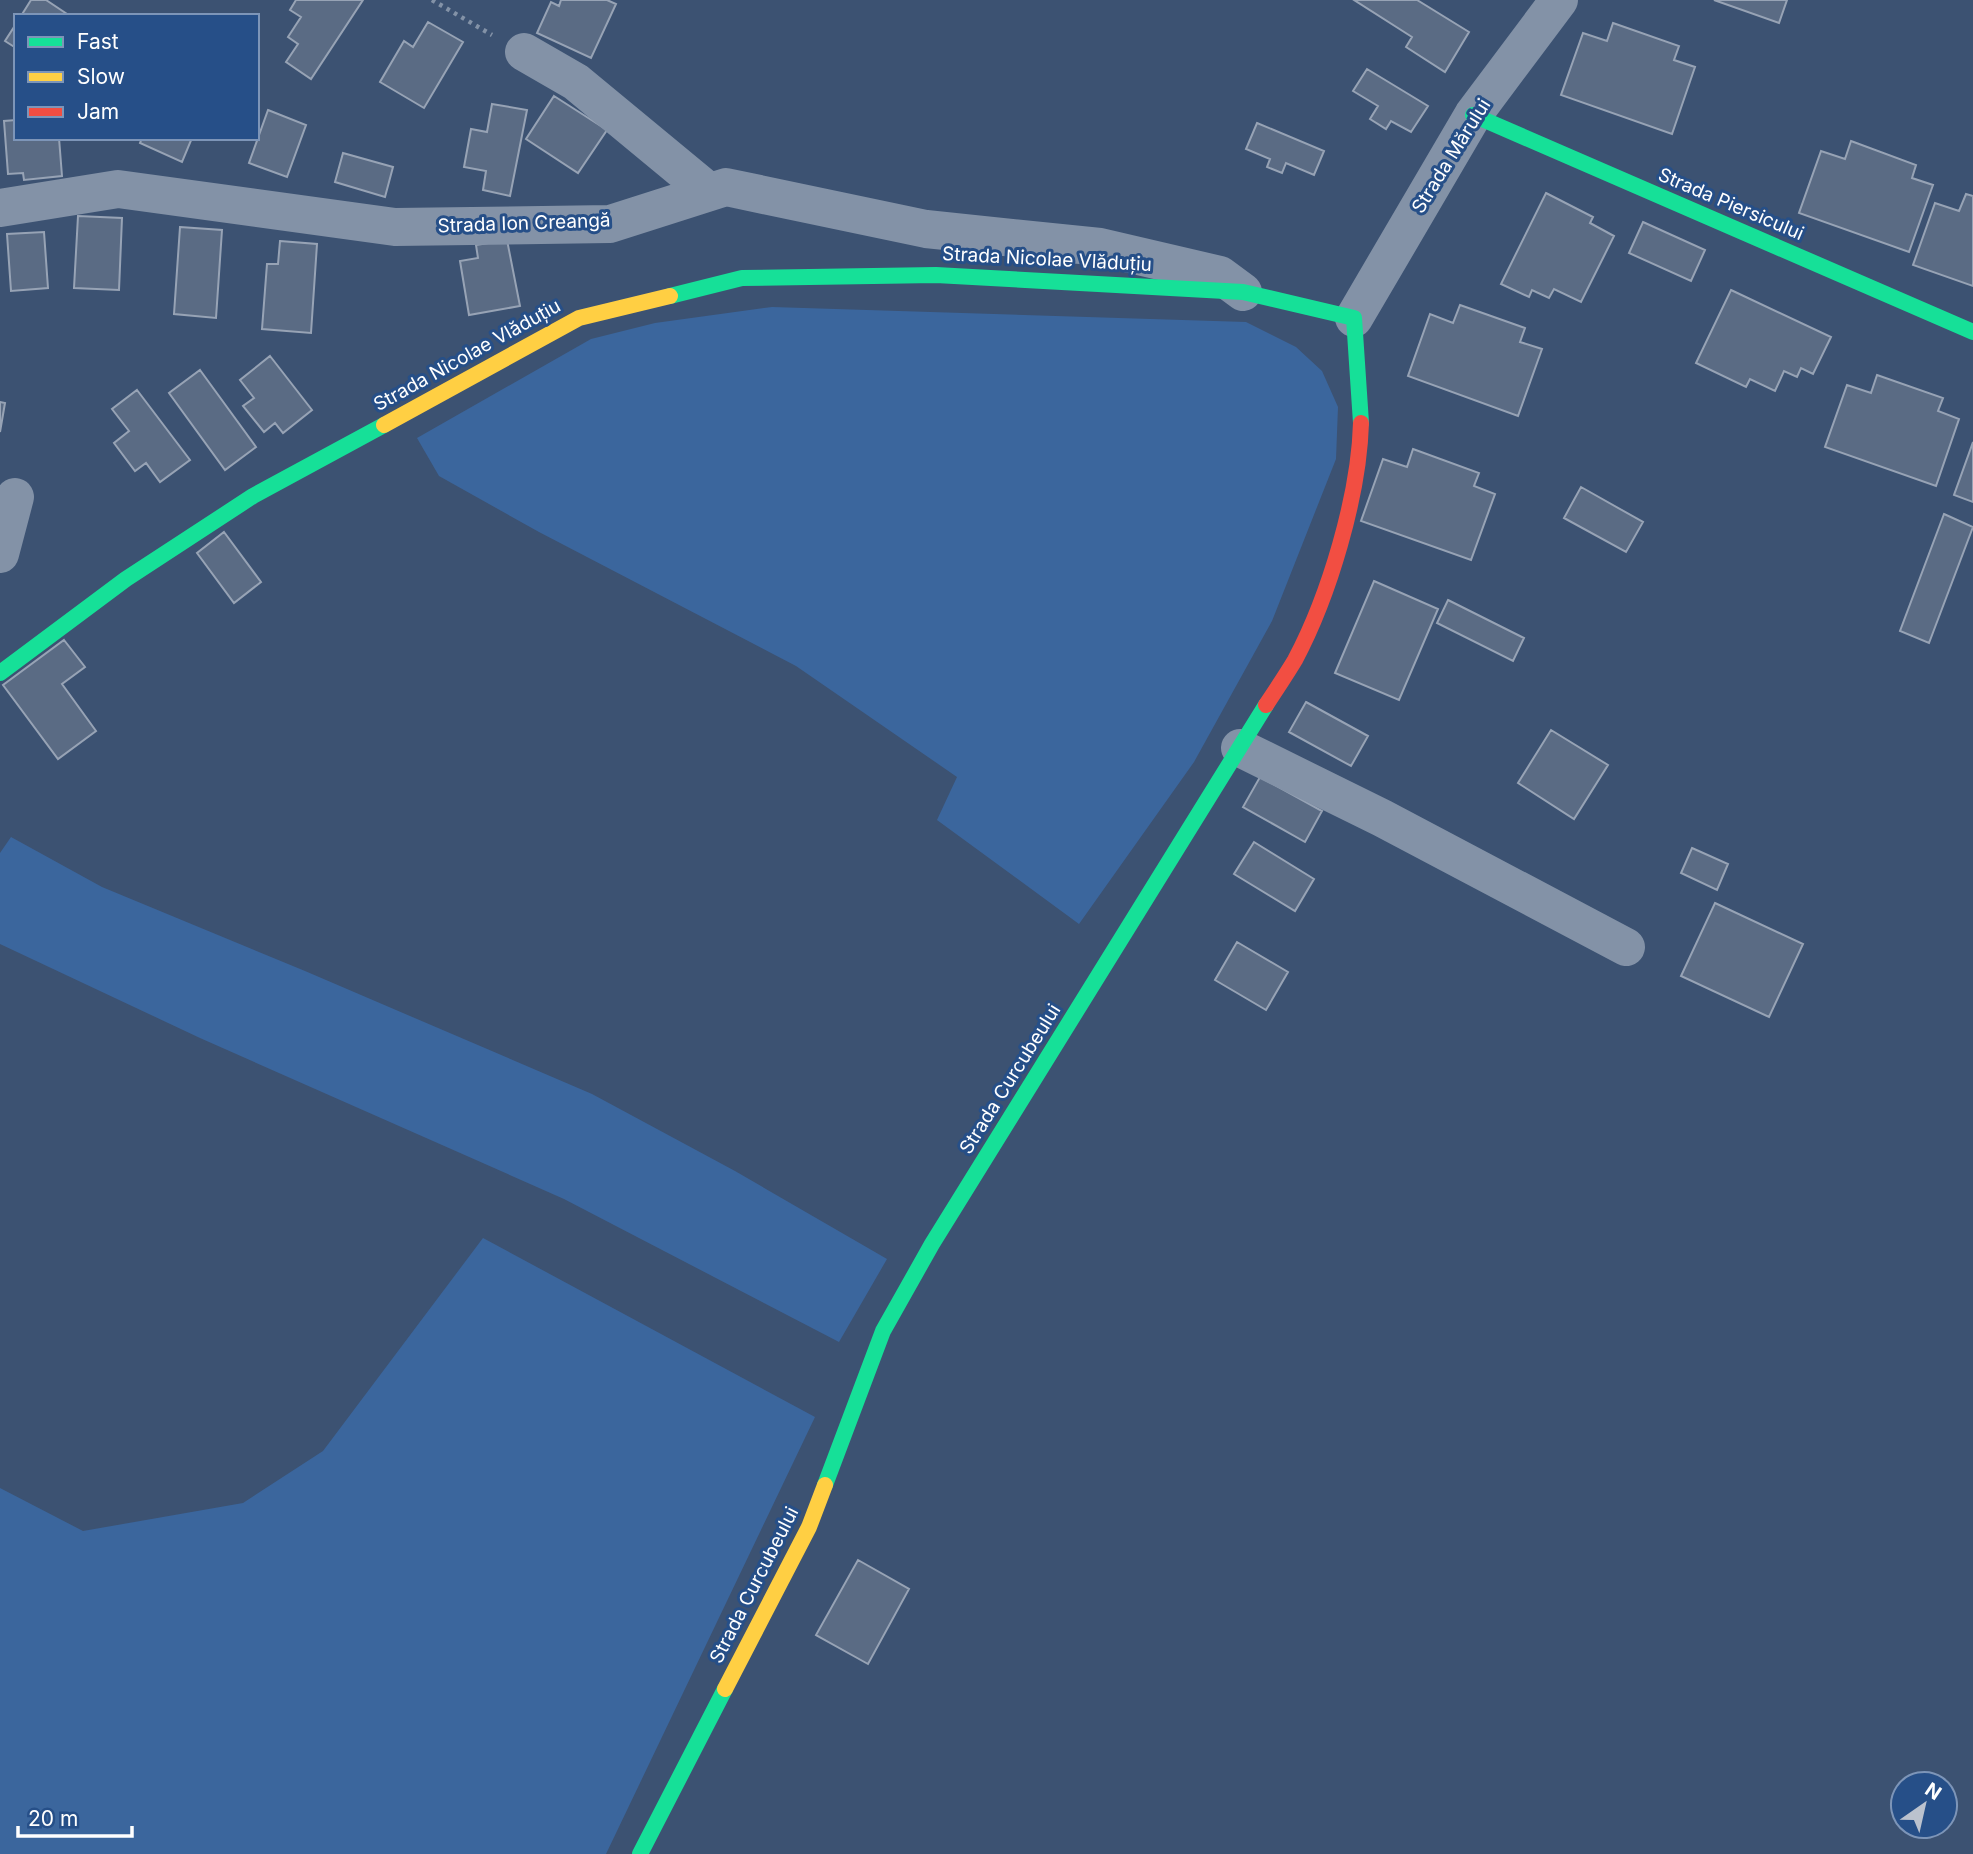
<svg xmlns="http://www.w3.org/2000/svg" width="1973" height="1854" font-family="Inter,sans-serif">
<style>
.green{fill:#3b669d}
.building{fill:#5a6b84;stroke:#97a3b5;stroke-width:2}
.lines{fill:none;stroke-linecap:round;stroke-linejoin:round}
.path{stroke:#8392a7;stroke-width:4.5;stroke-dasharray:3.5 5;stroke-linecap:butt}
.street{stroke:#8392a7;stroke-width:38}
.fast{stroke:#16e098;stroke-width:16}
.slow{stroke:#ffcf43;stroke-width:16}
.jam{stroke:#f24e42;stroke-width:16}
.labels{text-anchor:middle;dominant-baseline:central;stroke-width:6;stroke-linejoin:round;paint-order:stroke}
.street-label{font-size:19px;fill:#fff;stroke:#264f88}
</style>
<rect width="100%" height="100%" fill="#3c5272"/>
<path class="green" d="M772,307L1246,322L1296,347L1322,371L1338,407L1336,459L1272,621L1194,762L1079,924L937,820L957,777L796,666L539,532L439,476L417,438L591,339L655,323Z
M11,837L102,887L305,971L592,1094L735,1171L887,1259L839,1342L564,1199L200,1038L0,944V853Z
M483,1238L815,1417L606,1854H0V1488L83,1531L243,1503L323,1451Z"/>
<path class="building" d="M31,0H46L70,16H21Z
M296,0H363L311,79L286,62L298,44L288,37L301,17L290,10Z
M561,0H607L616,4L591,58L537,33L551,2L559,6Z
M1354,0H1417L1469,32L1445,72L1406,47L1412,37Z
M1714,0H1787L1779,23Z
M428,22L463,42L424,108L380,82L404,41L413,47Z
M1613,23L1679,46L1674,60L1695,67L1672,134L1561,95L1583,33L1607,41Z
M16,24V48L5,41Z
M1367,69L1428,106L1411,132L1391,121L1386,129L1370,119L1378,106L1353,91Z
M554,96L607,130L578,173L526,139Z
M492,104L527,110L510,196L483,190L486,171L464,167L471,129L487,132Z
M268,110L306,125L287,177L249,163Z
M16,120V138H59L62,176L24,180L23,173L8,174L4,121Z
M1257,123L1324,151L1314,175L1286,163L1282,173L1267,167L1270,159L1246,149Z
M142,138H192L182,162L140,143Z
M1851,141L1916,165L1912,178L1933,185L1909,252L1799,213L1821,151L1845,159Z
M343,153L393,167L385,197L335,182Z
M1546,193L1593,217L1590,223L1614,236L1581,302L1554,289L1549,298L1532,290L1529,297L1501,284Z
M1966,194L1973,196V286L1913,265L1935,203L1959,211Z
M78,216L122,218L119,290L74,288Z
M1643,222L1705,250L1691,281L1629,253Z
M180,227L222,230L216,318L174,314Z
M44,232L48,288L11,291L7,234Z
M507,240L520,306L469,315L460,261L478,258L476,245Z
M280,241L317,244L311,333L262,329L267,264H278Z
M1731,290L1831,337L1813,374L1801,368L1797,377L1784,371L1775,391L1750,379L1746,387L1696,363Z
M1460,305L1525,328L1520,342L1542,349L1518,416L1408,376L1430,314L1453,323Z
M270,356L312,410L283,433L275,423L264,432L243,406L254,398L240,380Z
M200,370L256,447L225,470L169,393Z
M1877,375L1943,398L1938,411L1959,419L1936,486L1825,447L1847,385L1871,393Z
M137,390L190,460L160,482L146,463L135,471L114,443L129,431L112,409Z
M0,402L5,403L0,432Z
M1973,442V502L1954,495Z
M1413,449L1479,473L1474,486L1495,494L1471,560L1361,521L1383,459L1407,467Z
M1581,487L1643,522L1626,552L1564,518Z
M1944,514L1973,527L1929,643L1900,631Z
M224,532L261,582L234,603L197,553Z
M1374,581L1438,609L1399,700L1335,673Z
M1448,600L1524,638L1513,661L1437,623Z
M64,640L85,667L62,684L96,731L58,759L3,685Z
M1306,702L1368,736L1351,766L1289,732Z
M1551,730L1608,765L1574,819L1518,783Z
M1260,777L1322,811L1305,842L1243,807Z
M1254,842L1314,879L1295,911L1234,874Z
M1692,848L1728,864L1717,890L1681,873Z
M1715,903L1803,944L1769,1017L1681,976Z
M1237,942L1288,972L1266,1010L1215,980Z
M858,1560L909,1589L868,1664L816,1635Z"/>
<g class="lines">
<path class="path" d="M432,0L492,35"/>
<path class="street" d="M524,52L576,82L709,192
M0,208L118,189L395,227L610,224L726,187L926,229L1100,247L1220,275L1243,292
M1354,318L1473,115L1559,0
M0,554L15,497
M1240,748L1382,818L1626,947"/>
<path class="fast" d="M1473,115L1973,332
M670,296L742,278L936,275L1243,292L1354,318L1361,423
M0,673L126,579L253,496L384,425
M825,1485L883,1331L932,1244L1266,705
M640,1854L725,1689"/>
<path class="slow" d="M384,425L579,318L670,296
M725,1689L809,1527L825,1485"/>
<path class="jam" d="M1266,705C1276,690 1286,675 1295,660C1329,596 1359,496 1361,423"/>
</g>
<g class="labels">
<g class="street-label">
<text transform="translate(1451 156) rotate(-58)">Strada Mărului</text>
<text transform="translate(1731 204) rotate(23)">Strada Piersicului</text>
<text transform="translate(524 223) rotate(-2)">Strada Ion Creangă</text>
<text transform="translate(1047 259) rotate(3)">Strada Nicolae Vlăduțiu</text>
<text transform="translate(467 355) rotate(-29)">Strada Nicolae Vlăduțiu</text>
<text transform="translate(1010 1079) rotate(-58)">Strada Curcubeului</text>
<text transform="translate(754 1585) rotate(-63)">Strada Curcubeului</text>
</g>
</g>
<rect x="14" y="14" width="245" height="126" fill="#264f88" stroke="#7d95b8" stroke-width="2"/>
<rect x="28" y="37" width="35" height="10" fill="#16e098" stroke="#7d95b8" stroke-width="2"/>
<text x="77" y="49" font-size="21" fill="#ffffff">Fast</text>
<rect x="28" y="72" width="35" height="10" fill="#ffcf43" stroke="#7d95b8" stroke-width="2"/>
<text x="77" y="84" font-size="21" fill="#ffffff">Slow</text>
<rect x="28" y="107" width="35" height="10" fill="#f24e42" stroke="#7d95b8" stroke-width="2"/>
<text x="77" y="119" font-size="21" fill="#ffffff">Jam</text>
<g transform="translate(1924 1805) rotate(34)"><circle r="33" fill="#264f88" stroke="#7d95b8" stroke-width="2"/>
<path d="M0-5L12 26L0 18L-12 26Z" fill="#bbc2ce"/>
<text y="-10" font-size="19" font-weight="bold" text-anchor="middle" fill="#ffffff">N</text>
</g>
<path d="M18 1826v10h114v-10" fill="none" stroke="#ffffff" stroke-width="3.5"/>
<text x="28" y="1826" font-size="21" fill="#ffffff" stroke="#264f88" stroke-width="5" paint-order="stroke">20 m</text>
</svg>
